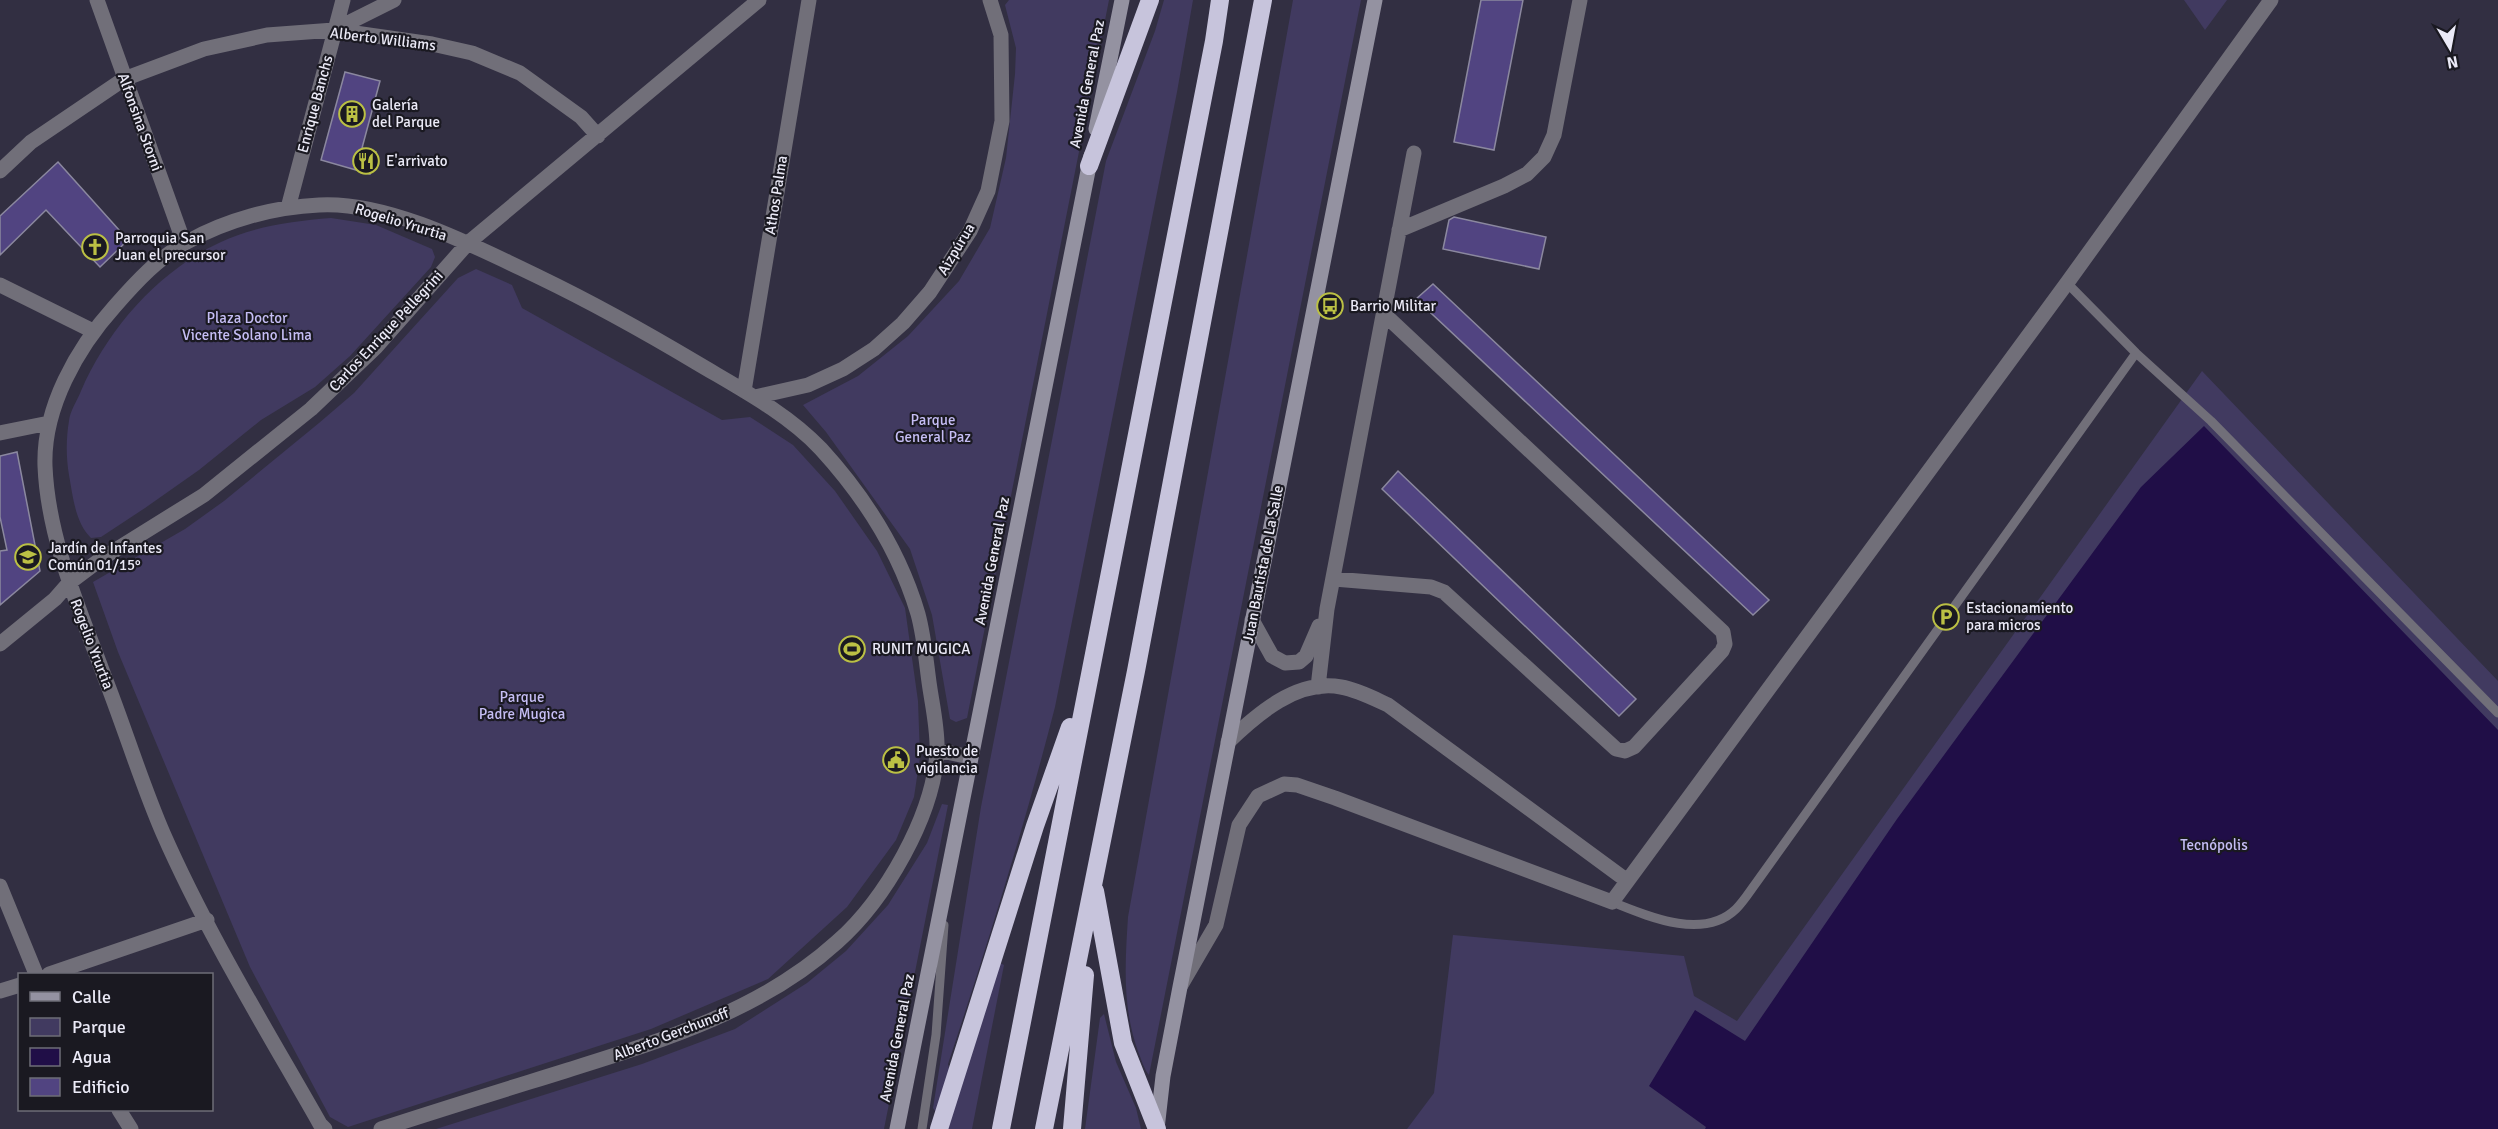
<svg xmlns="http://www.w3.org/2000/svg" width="2498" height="1129" font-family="Signika,sans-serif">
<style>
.green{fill:#413a60}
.water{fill:#200e47}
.building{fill:#514481;stroke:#8b889f;stroke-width:1.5}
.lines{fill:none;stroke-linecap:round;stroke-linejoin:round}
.lane{stroke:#716f79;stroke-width:9}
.street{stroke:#716f79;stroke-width:15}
.secondary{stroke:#9492a1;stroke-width:15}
.highway{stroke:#c7c4dc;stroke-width:18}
.labels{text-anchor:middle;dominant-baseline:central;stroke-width:4.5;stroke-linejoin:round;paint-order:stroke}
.street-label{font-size:15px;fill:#ebeaf7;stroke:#1a1921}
.poi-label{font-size:15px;fill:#ebeaf7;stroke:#1a1921;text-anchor:start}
.park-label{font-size:15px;fill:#c5bdf4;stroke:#1a1921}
</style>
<rect width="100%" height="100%" fill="#322f42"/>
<path class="green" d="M1009,0H1109L967,718L956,722L950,719L932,615L910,549L826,432L803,405L858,376L908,336L959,281L990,228L1006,158L1015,74L1016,48L1005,5Z
M1164,0H1193L1177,92L1055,707C1024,828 987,946 948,1064L950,1073L936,1112L933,1108L981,807L1106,161L1155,31Z
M1293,0H1361L1149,1075C1144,1069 1142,1061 1139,1054C1122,1009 1125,964 1128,917Z
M2184,0H2227L2205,30Z
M331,218L376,225L432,249L435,257L431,267L350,356L315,387L261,420L199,470L145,508L101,537L91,538C75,522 73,497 69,475C66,458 66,438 69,421C70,411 77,401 81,391C108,329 158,271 221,242C256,226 293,221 331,218Z
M476,269L512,285L522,308L722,420L750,417L793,445L835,491L877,551L905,608L918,701L920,757L914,797L896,840L847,907L768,979L651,1029L348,1127L330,1117L250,967L118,652L93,582L185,529L224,501L319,423L354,393L458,278Z
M2202,371L2498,681V1129H1407L1434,1093L1453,935L1684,956L1694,996L1737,1021Z
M942,804L948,805L884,1129H436L642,1064L735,1029L807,983L846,951L888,905L927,843Z
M1000,963L1004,965L972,1129H947Z
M1104,1014L1116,1062L1136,1108L1141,1129H1085L1100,1018Z"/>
<path class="water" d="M2204,426L2498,730V1129H1705L1706,1127L1649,1086L1695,1010L1745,1041L1897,819L2141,487Z"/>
<path class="building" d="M1481,0H1523L1494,150L1454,142Z
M345,72L380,81L362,148L376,152L370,174L321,160Z
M58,162L128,240L100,267L46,210L0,255V216Z
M1454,217L1546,237L1539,269L1443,249L1449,220Z
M1433,284L1769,600L1753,615L1416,299Z
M17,452L40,571L0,605V551L7,550L0,517V456Z
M1398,471L1636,699L1619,716L1382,489Z"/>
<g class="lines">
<path class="lane" d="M2067,283L2136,353L2211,421L2498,713
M1612,902C1647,916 1703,941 1736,909C1744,901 1750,891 1756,883L2136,353
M922,1129L936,1035L944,925"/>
<path class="street" d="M97,0L184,243
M334,30L394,0
M0,171L31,142L124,79L204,49L267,35L334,30L432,44L472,53L520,73L581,117L598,136
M288,208L343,0
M1399,230L1504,186L1527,174L1544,157L1554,135L1580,0
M0,285L93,331
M744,391L809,0
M755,397L808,385L843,369L874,349L903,323L930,292L970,231L988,191L1002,121L1001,35L990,0
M0,433L49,423
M1334,579L1431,587L1444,592L1616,749L1625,751L1634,747L1722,651L1725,644L1723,632L1384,314
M1252,620L1272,656L1285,663L1299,662L1306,656L1319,626
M0,644L55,599L69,583L101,559L204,495L311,409L376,347L468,243L759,0
M1318,687L1327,609L1414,153
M1228,742C1257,714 1297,679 1341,687C1358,690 1373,698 1388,705L1626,880
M937,750L970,757
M0,886L36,974
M49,974L207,920
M1181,985L1216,925L1239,825L1258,796L1284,784L1297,785L1335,798L1612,902L2067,283L2271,0
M0,991L20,985
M119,1110L131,1129
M325,1129L320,1124C266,1029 207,933 163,833C141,782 125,729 105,678C80,610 48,540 45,466C43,408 77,348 115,306C136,282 159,257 187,242C226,220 274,207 319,205C389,201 476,247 539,277C593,303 645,332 697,363C739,388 787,413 821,449C864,496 900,553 918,614C924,636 926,660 929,682C932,704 938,729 937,751C934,815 885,900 837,942C761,1011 661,1041 565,1071C504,1090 442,1109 381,1129"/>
<path class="secondary" d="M1096,129L1122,0
M897,1129L1091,156
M1157,1129L1163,1076L1180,987L1375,0"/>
<path class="highway" d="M1089,166L1150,0
M1095,891L1123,1043L1157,1129
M939,1129L1035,826L1070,727
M1001,1129L1214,41L1220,0
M1044,1129L1136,671L1263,0
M1072,1129L1085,975"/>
</g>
<defs>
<g id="building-ring" transform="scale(1.35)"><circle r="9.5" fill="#1a1921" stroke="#bbc044" stroke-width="1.5"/><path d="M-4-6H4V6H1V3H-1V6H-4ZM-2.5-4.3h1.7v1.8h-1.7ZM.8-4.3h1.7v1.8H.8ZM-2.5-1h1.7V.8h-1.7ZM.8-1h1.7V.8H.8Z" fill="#bbc044"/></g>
<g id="restaurant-ring" transform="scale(1.35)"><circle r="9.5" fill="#1a1921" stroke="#bbc044" stroke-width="1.5"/><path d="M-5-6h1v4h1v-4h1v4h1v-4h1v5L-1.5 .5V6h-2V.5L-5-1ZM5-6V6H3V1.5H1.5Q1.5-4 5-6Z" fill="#bbc044"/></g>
<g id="church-ring" transform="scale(1.35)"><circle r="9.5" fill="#1a1921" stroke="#bbc044" stroke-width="1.5"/><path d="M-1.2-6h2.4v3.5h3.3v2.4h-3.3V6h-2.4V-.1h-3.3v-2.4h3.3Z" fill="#bbc044"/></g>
<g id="bus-ring" transform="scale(1.35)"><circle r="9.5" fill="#1a1921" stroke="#bbc044" stroke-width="1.5"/><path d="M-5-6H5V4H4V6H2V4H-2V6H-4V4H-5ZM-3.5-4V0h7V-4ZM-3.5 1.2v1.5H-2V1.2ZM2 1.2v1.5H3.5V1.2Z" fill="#bbc044"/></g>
<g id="school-ring" transform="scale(1.35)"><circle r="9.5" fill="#1a1921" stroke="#bbc044" stroke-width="1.5"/><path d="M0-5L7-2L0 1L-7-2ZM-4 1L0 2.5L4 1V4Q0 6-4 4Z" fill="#bbc044"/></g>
<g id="parking-ring" transform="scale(1.35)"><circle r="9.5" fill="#1a1921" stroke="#bbc044" stroke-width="1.5"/><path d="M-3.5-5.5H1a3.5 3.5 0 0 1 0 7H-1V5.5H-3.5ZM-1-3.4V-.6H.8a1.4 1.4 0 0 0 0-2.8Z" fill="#bbc044"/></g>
<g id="stadium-ring" transform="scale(1.35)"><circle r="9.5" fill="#1a1921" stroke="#bbc044" stroke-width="1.5"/><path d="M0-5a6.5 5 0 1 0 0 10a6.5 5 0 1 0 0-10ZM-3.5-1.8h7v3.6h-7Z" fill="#bbc044"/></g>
<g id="civic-ring" transform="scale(1.35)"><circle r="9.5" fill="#1a1921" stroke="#bbc044" stroke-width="1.5"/><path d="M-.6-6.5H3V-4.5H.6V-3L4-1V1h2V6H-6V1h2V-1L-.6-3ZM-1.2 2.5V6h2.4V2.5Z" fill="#bbc044"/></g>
</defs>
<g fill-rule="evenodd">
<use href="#building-ring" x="352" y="114"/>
<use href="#restaurant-ring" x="366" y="161"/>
<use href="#church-ring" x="95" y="247"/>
<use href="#bus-ring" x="1330" y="306"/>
<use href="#school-ring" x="28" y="557"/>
<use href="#parking-ring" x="1946" y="617"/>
<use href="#stadium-ring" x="852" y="649"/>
<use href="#civic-ring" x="896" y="760"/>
</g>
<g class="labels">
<g class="street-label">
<text transform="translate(383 39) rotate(7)">Alberto Williams</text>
<text transform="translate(1087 84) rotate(-79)">Avenida General Paz</text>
<text transform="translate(315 104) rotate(-75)">Enrique Banchs</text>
<text transform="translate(140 122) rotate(70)">Alfonsina Storni</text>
<text transform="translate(776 195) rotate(-81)">Athos Palma</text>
<text transform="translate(401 222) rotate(17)">Rogelio Yrurtia</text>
<text transform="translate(956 249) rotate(-59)">Aizpúrua</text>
<text transform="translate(386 331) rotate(-47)">Carlos Enrique Pellegrini</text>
<text transform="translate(992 561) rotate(-79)">Avenida General Paz</text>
<text transform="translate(1263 564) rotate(-79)">Juan Bautista de La Salle</text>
<text transform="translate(92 644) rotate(69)">Rogelio Yrurtia</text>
<text transform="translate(671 1034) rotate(-21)">Alberto Gerchunoff</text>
<text transform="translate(897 1038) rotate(-79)">Avenida General Paz</text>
</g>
<g class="poi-label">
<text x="372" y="105">Galería<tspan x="372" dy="17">del Parque</tspan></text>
<text x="386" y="161">E'arrivato</text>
<text x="115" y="238">Parroquia San<tspan x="115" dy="17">Juan el precursor</tspan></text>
<text x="1350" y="306">Barrio Militar</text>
<text x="48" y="548">Jardín de Infantes<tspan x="48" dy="17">Común 01/15°</tspan></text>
<text x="1966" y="608">Estacionamiento<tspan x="1966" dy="17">para micros</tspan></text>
<text x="872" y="649">RUNIT MUGICA</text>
<text x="916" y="751">Puesto de<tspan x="916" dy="17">vigilancia</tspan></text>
</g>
<g class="park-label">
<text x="247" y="318">Plaza Doctor<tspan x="247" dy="17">Vicente Solano Lima</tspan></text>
<text x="933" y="420">Parque<tspan x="933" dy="17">General Paz</tspan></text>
<text x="522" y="697">Parque<tspan x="522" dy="17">Padre Mugica</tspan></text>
<text x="2214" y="845">Tecnópolis</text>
</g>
</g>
<rect x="18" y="973" width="195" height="138" fill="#1a1921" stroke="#6e6d77" stroke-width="1.5"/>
<rect x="30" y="992" width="30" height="9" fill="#9492a1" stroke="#6e6d77" stroke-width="1.5"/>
<text x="72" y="1003" font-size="18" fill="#ebeaf7">Calle</text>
<rect x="30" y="1018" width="30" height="18" fill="#413a60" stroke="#6e6d77" stroke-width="1.5"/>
<text x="72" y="1033" font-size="18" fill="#ebeaf7">Parque</text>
<rect x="30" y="1048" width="30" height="18" fill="#200e47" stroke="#6e6d77" stroke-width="1.5"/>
<text x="72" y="1063" font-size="18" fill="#ebeaf7">Agua</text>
<rect x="30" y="1078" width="30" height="18" fill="#514481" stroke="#6e6d77" stroke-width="1.5"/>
<text x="72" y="1093" font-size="18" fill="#ebeaf7">Edificio</text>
<g transform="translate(2450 48) rotate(170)" stroke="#1a1921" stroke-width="4.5" paint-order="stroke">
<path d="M0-4.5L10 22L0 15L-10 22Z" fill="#ebeaf7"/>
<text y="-9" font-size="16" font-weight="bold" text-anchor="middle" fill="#ebeaf7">N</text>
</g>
</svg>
